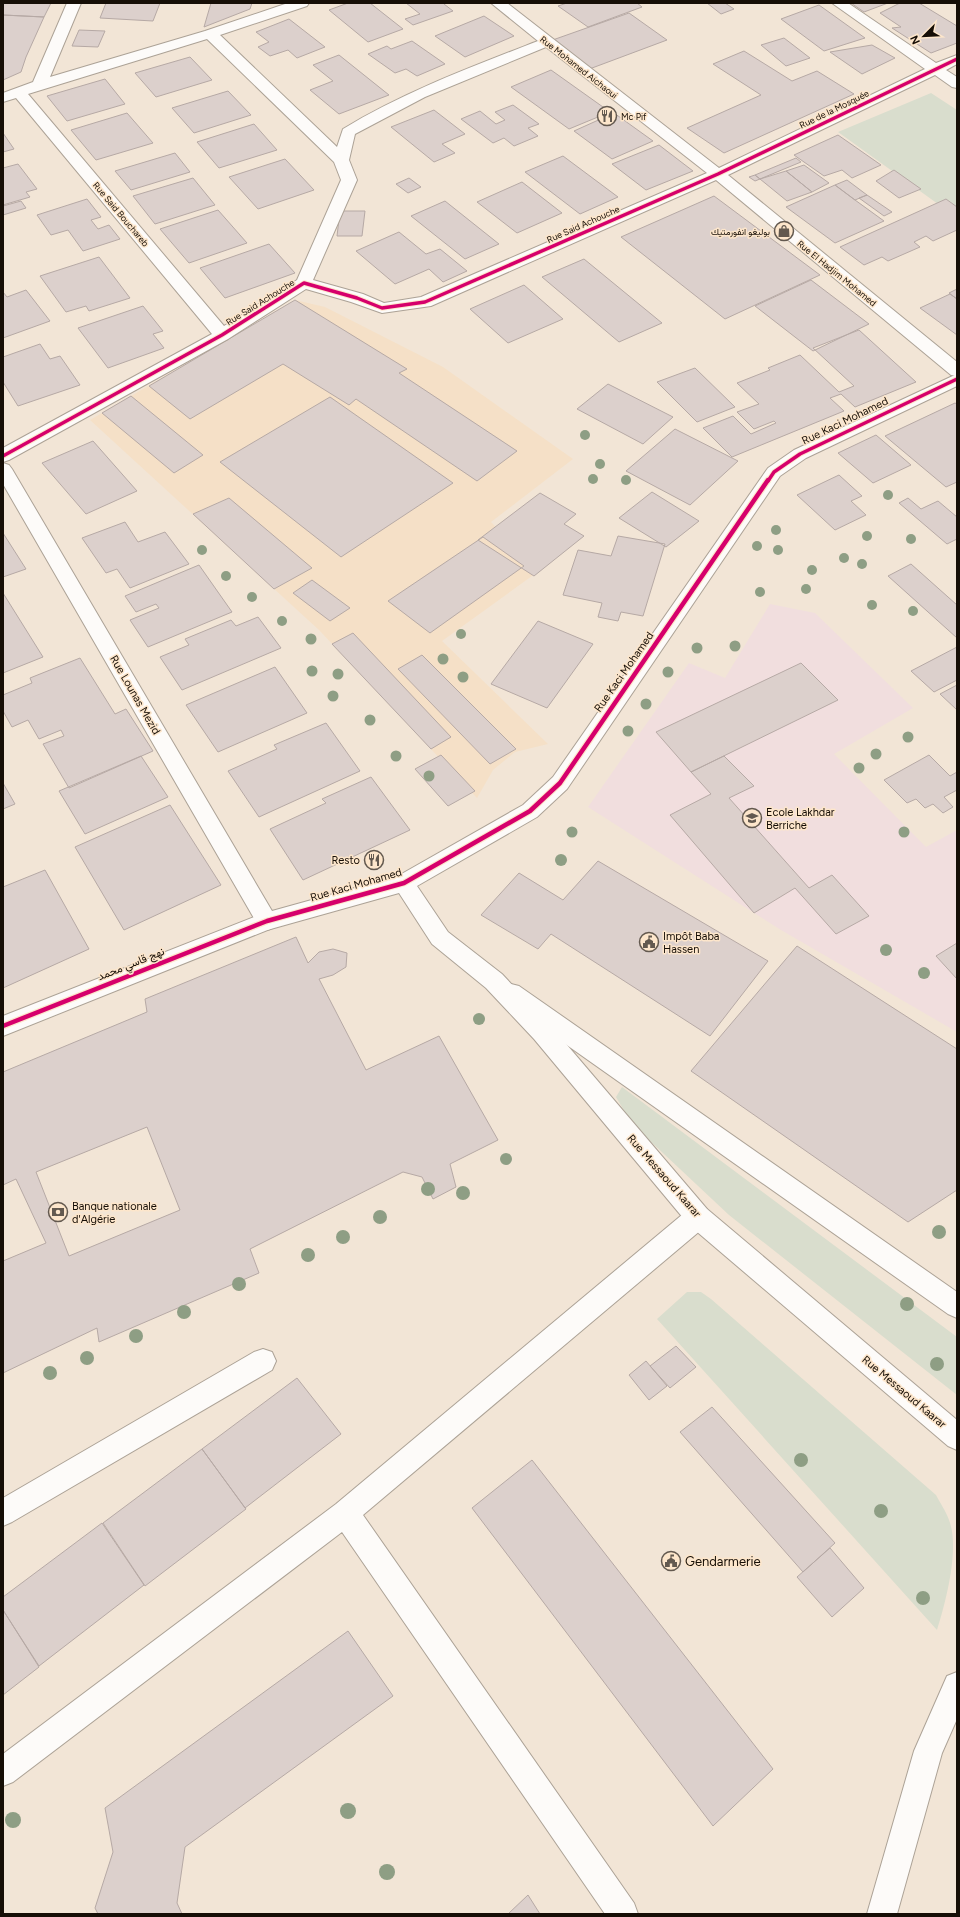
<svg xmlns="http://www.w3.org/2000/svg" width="960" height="1917" font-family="Figtree,Vazirmatn,sans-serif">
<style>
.built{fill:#f5e0c7}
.education{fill:#f1dede}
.green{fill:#d9ddcd}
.building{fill:#dcd0cc;stroke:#b6a9a5;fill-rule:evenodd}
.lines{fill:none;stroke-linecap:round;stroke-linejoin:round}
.service-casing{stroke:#aca296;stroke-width:2}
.minor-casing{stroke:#aca296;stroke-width:2}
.tertiary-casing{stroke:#aca296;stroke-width:2}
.service{fill:#fdfbf9;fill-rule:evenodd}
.minor{fill:#fdfbf9;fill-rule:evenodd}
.tertiary{fill:#fdfbf9;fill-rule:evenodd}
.cycleway-far1-casing{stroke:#fde6cb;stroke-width:5.5}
.cycleway-casing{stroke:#fde6cb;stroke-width:7}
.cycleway-far1{stroke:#d6006c;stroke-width:3.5}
.cycleway{stroke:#d6006c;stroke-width:4.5}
.tree{fill:#8e9e84}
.labels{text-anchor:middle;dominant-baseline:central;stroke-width:3;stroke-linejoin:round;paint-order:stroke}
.far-street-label{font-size:9px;fill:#160e06;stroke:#fde6cb}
.far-poi-label{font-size:9px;fill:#160e06;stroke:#fde6cb;text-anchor:start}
.street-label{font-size:11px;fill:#160e06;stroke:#fde6cb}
.poi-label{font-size:11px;fill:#160e06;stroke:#fde6cb;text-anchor:start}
.near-poi-label{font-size:13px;fill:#160e06;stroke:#fde6cb;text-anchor:start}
</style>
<rect width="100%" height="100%" fill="#f2e5d6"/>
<path class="built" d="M295,300L325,307L443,367L573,459L491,522L539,571L442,641L548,744L515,752L493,770L477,798L319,630L90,420Z"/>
<path class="education" d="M770,604L815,613L913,708L834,754L926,847L957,830V1032L781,930L588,807L689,663L725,678Z"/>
<path class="green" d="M931,93L957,110L956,217L838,132Z
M622,1087L957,1337V1395L729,1215L632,1124L616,1097Z
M687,1292H701L711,1299L936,1495C940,1503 946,1511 949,1520C960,1547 946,1602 937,1630L657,1319Z"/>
<path class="building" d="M3,3H51L44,17L3,15Z
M106,3H160L153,21L100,18Z
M211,3H252L250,9L204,27Z
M348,3H370L403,29L368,42L329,10Z
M406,3H447L444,4L453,11L413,25L405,19L420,14Z
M567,3H637L642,7L588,27L558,6Z
M707,3H725L734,9L721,14Z
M851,3H888L864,12Z
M900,3H919L957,26V43L931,53L892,28L901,27L880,13Z
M819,5L865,38L824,51L781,19Z
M629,13L667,40L584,71L547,42Z
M3,15L44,17L26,57L21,72L3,80Z
M484,16L514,36L465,57L435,36Z
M289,19L325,47L297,58L288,50L270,56L258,47L269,42L256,32Z
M79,30L105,31L98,47L72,46Z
M784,38L810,58L786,66L761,45Z
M412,41L445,64L417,76L406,69L395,73L368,54L387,46L391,49Z
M872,45L895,58L862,74L830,52Z
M744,51L792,81L817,71L854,94L724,153L687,128L761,95L713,64Z
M339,55L389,95L339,114L310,90L333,81L313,65Z
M190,57L212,80L156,97L135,73Z
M551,70L610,112L569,129L511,87Z
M105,79L125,104L67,121L47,96Z
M228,91L251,115L194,133L172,108Z
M513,105L539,124L528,128L538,136L514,146L504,138L493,143L461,119L480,111L496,124L505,120L495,112Z
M434,110L465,134L442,144L455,153L434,162L391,127Z
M127,113L153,143L96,160L71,130Z
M614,113L653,141L612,159L574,131Z
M254,124L277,150L219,168L197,142Z
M3,133L14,149L3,152Z
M838,135L881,165L852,178L842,170L824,176L794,155Z
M659,145L693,171L646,190L612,164Z
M175,153L190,172L131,190L115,171Z
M563,156L618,197L580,214L525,172Z
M796,158L801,162L760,179L755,175Z
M285,159L314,190L258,209L229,177Z
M18,164L37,189L26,192L30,197L3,205V168Z
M804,165L829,183L812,192L786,171Z
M894,170L921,189L899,198L876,181Z
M786,171L812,192L787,201L760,179Z
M755,175L760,179L755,181L749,177Z
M193,178L215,205L155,224L133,196Z
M409,178L421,187L408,193L396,184Z
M847,180L867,195L855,200L835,185Z
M522,182L562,213L517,233L477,202Z
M835,185L855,200L884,221L835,243L786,207Z
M867,195L892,212L884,216L859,198Z
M714,196L820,275L725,319L621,237Z
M87,199L101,217L91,220L98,229L109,225L120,239L83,251L68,230L51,235L37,215Z
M946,199L957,207V230L933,241L926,236L914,242L920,247L888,261L882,257L864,265L840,247Z
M21,201L26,208L3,215V206Z
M445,201L499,244L465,259L411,216Z
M218,210L247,243L189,263L160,229Z
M340,211H365L362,236H337Z
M399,232L426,254L440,249L467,271L443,282L429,269L395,284L356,251Z
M269,244L295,273L225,298L200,268Z
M99,257L130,298L89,311L86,306L66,312L40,276Z
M584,259L662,323L619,342L542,277Z
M811,280L869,324L813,351L755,306Z
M524,285L563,319L508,343L470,309Z
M957,289V299L949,293Z
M26,290L50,321L3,338V292L7,297Z
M950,294L957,299V335L920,308Z
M295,300L407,369L399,373L517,451L477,481L356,399L349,405L283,364L190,419L149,386Z
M143,306L163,331L153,334L164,348L108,368L78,328Z
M859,330L916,382L855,407L841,394L830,398L844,411L732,457L703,428L733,416L751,434L776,423L774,421L754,429L737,412L759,404L737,383L770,370L768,368L800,355L839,392L854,386L813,348Z
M40,344L50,359L60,356L80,385L18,406L3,382V357Z
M695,368L735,407L697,422L657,382Z
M608,384L673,417L643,444L577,409Z
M131,396L203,455L174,473L102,413Z
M330,397L453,483L341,557L220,462Z
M955,403L957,404V482L946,487L885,436Z
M675,429L738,461L690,505L626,471Z
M876,435L911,465L873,483L838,453Z
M93,441L137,491L86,514L42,463Z
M839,475L862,496L851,501L866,515L835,530L797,495Z
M652,492L699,521L666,547L619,518Z
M540,493L576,514L564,524L584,536L534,576L478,540Z
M229,498L312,568L274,589L193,514Z
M908,498L921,509L938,501L957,517V539L947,544L899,503Z
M125,522L138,542L165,532L189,564L130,588L117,569L106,573L82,538Z
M3,533L26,569L3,577Z
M618,536L665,544L643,616L621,612L618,621L598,617L602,603L563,595L578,550L611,556Z
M483,537L524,566L430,633L388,601Z
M911,564L957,605V638L888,576Z
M199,565L232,612L148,647L130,620L159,608L156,604L136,612L125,596Z
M312,580L350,608L330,621L293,593Z
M3,593L43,657L3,673Z
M258,617L281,648L182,690L160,657L189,645L185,639L231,620L236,626Z
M538,621L593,644L547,708L491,684Z
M353,633L451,737L431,749L332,644Z
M957,647V680L934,692L911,671Z
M422,655L516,749L490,764L398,669Z
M80,658L115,714L126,709L153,751L69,788L43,744L64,736L61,730L39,739L28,720L12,727L3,711V695L32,683L30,678Z
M801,663L838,700L691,772L656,732Z
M275,667L307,713L218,752L186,705Z
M957,685V710L940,694Z
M326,723L360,771L259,817L228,771L277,749L274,745Z
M441,755L475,791L448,806L415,769Z
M929,755L950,776L957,772V790L944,797L953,807L943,813L933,804L925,808L916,799L907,803L884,780Z
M141,756L168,797L85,834L59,791Z
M724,756L754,786L729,798L809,888L832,875L869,916L836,934L795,888L754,913L670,815L711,794L691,772Z
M371,777L410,830L303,880L270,829L326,803L322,799Z
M3,783L15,804L3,809Z
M170,805L221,885L124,930L75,847Z
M598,861L768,961L710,1036L551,934L538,949L481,915L519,873L563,900Z
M45,870L89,949L3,988V887Z
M296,937L308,963L319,952L333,949L347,953L346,967L333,975L319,979L366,1070L439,1036L498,1140L450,1164L456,1187L433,1199L422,1177L403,1172L250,1249L259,1273L99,1342L97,1328L3,1373V1261L46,1243L16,1179L3,1185V1072L147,1012L145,999ZM147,1127L180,1210L69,1256L36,1172Z
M957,943V979L936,956Z
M797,946L957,1049V1190L908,1222L691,1071Z
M676,1346L696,1367L670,1388L650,1366Z
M646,1361L667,1386L649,1400L629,1375Z
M297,1378L341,1434L245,1508L202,1449Z
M712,1407L835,1543L803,1572L680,1432Z
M202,1449L246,1509L145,1586L103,1523Z
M532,1460L773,1769L713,1826L472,1508Z
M102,1523L144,1585L39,1666L3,1610V1597Z
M830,1548L864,1588L832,1617L797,1577Z
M3,1610L39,1667L3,1695Z
M348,1631L393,1696L185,1847L177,1903L182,1914H98L95,1908L113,1852L105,1808Z
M528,1895L540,1914H508Z"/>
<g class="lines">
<g class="service-casing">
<path id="service" d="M511,984L519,986L957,1292V1318L948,1314L503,1000L500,993L503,986Z
M263,1349L272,1352L276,1361L272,1370L12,1522L3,1526V1498L254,1352Z"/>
</g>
<g class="minor-casing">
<path id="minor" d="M67,3H81L50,77L205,31L288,3H309L307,6L220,35L337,147L343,129C404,92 471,67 538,41L491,3H507L719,168L925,69L832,3H848L936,63L957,55V64L946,70L957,77V88L952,87L935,75L728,175L957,362V376L951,375L716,180L431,306L382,313L351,302L306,289L228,339L9,460L3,462V448L212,334L16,98L3,102V93L33,82ZM207,39L334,162L341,180L297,280L224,326L28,94ZM546,47L707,173L421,297L384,303L363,294L313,280L357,180L349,160L355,134L425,97Z
M267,912L275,915L278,921L275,927L3,1036V1016Z
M698,1206L707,1209L710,1217L707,1225L363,1515L634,1903L638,1914H605L342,1532L13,1782L3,1786V1754L336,1504L689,1209Z
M957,1672V1719L942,1753L897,1914H867L914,1751L947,1676Z"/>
</g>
<g class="tertiary-casing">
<path id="tertiary" d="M957,374V386L806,458L780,476L567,789L537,817L417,886L448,932L502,974L550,1025L707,1209L957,1420V1450L948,1446L689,1225L534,1039L486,988L432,944L399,893L267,930L259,927L3,484V463L9,465L12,469L272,911L398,876L523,805L553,777L768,468L794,450Z"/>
</g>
<use href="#service" class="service"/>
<use href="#minor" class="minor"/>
<use href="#tertiary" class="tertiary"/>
<g class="cycleway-far1-casing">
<path id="cycleway-far1" d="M3,456L222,335L304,283L357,298L382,308L425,302L718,174L957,59
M768,481L774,472L800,454L957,379"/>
</g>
<g class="cycleway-casing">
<path id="cycleway" d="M3,1026L267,921L404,883L530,811L560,783L768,480"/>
</g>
<use href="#cycleway-far1" class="cycleway-far1"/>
<use href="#cycleway" class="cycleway"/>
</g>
<g class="tree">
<circle cx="585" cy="435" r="5"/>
<circle cx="600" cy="464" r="5"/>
<circle cx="593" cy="479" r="5"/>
<circle cx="626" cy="480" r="5"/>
<circle cx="888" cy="495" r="5"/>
<circle cx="776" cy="530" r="5"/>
<circle cx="867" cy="536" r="5"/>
<circle cx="911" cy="539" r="5"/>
<circle cx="757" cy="546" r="5"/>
<circle cx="202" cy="550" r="5"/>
<circle cx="778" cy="550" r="5"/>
<circle cx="844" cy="558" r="5"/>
<circle cx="862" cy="564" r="5"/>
<circle cx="812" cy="570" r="5"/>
<circle cx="226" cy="576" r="5"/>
<circle cx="806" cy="589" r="5"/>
<circle cx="760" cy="592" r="5"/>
<circle cx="252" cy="597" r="5"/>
<circle cx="872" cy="605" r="5"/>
<circle cx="913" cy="611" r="5"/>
<circle cx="282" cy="621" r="5"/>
<circle cx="461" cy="634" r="5"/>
<circle cx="311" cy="639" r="5.5"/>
<circle cx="735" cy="646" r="5.5"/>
<circle cx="697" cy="648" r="5.5"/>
<circle cx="443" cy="659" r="5.5"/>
<circle cx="312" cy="671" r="5.5"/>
<circle cx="668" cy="672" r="5.5"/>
<circle cx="338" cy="674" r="5.5"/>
<circle cx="463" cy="677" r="5.5"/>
<circle cx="333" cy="696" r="5.5"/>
<circle cx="646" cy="704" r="5.5"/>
<circle cx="370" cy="720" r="5.5"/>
<circle cx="628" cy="731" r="5.5"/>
<circle cx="908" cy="737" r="5.5"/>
<circle cx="876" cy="754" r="5.5"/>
<circle cx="396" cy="756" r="5.5"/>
<circle cx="859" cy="768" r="5.5"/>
<circle cx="429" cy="776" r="5.5"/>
<circle cx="572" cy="832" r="5.5"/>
<circle cx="904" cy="832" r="5.5"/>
<circle cx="561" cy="860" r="6"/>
<circle cx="886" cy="950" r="6"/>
<circle cx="924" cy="973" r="6"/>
<circle cx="479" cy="1019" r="6"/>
<circle cx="506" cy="1159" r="6"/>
<circle cx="428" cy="1189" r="7"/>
<circle cx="463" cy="1193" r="7"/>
<circle cx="380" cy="1217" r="7"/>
<circle cx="939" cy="1232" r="7"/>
<circle cx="343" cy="1237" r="7"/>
<circle cx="308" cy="1255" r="7"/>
<circle cx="239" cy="1284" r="7"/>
<circle cx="907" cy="1304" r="7"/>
<circle cx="184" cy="1312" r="7"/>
<circle cx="136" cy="1336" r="7"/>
<circle cx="87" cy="1358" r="7"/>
<circle cx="937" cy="1364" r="7"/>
<circle cx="50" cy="1373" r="7"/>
<circle cx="801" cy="1460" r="7"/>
<circle cx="881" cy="1511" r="7"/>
<circle cx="923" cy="1598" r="7"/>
<circle cx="348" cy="1811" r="8"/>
<circle cx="13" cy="1820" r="8"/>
<circle cx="387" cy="1872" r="8"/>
</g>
<defs>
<g id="restaurant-ring" transform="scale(1)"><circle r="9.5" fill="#fde6cb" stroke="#63594f" stroke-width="1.5"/><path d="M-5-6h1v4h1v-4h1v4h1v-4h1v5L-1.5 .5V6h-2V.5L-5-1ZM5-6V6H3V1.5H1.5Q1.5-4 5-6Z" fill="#63594f"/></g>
<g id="shop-ring" transform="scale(1)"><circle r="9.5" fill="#fde6cb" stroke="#63594f" stroke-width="1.5"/><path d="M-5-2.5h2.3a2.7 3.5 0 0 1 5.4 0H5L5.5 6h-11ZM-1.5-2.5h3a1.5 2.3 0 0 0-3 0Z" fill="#63594f"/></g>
<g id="school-ring" transform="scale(1)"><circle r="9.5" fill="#fde6cb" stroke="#63594f" stroke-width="1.5"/><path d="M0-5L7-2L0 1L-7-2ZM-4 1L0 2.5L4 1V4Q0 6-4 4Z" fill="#63594f"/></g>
<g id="civic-ring" transform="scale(1)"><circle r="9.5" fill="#fde6cb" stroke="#63594f" stroke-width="1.5"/><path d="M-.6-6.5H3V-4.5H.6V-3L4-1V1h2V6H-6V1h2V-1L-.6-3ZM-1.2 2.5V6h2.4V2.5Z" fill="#63594f"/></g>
<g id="bank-ring" transform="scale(1)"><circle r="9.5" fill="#fde6cb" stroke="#63594f" stroke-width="1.5"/><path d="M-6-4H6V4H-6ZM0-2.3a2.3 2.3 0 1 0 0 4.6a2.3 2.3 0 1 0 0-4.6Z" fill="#63594f"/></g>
</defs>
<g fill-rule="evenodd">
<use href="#restaurant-ring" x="607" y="116"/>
<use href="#shop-ring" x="784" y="231"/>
<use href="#school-ring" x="752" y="818"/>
<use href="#restaurant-ring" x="374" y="860"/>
<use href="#civic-ring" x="649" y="942"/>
<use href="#bank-ring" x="58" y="1212"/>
<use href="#civic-ring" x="671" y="1561"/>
</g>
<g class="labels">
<g class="far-street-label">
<text transform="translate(579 67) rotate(38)">Rue Mohamed Aichaoui</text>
<text transform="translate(834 109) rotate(-26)">Rue de la Mosquée</text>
<text transform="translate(121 214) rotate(50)">Rue Said Bouchareb</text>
<text transform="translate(583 224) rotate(-24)">Rue Said Achouche</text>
<text transform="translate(837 273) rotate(39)">Rue El Hadjim Mohamed</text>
<text transform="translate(260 302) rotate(-32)">Rue Said Achouche</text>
</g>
<g class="far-poi-label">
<text x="621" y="116">Mc Pif</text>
<text x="770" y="231" text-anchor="end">بوليغو انفورمتيك</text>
</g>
<g class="street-label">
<text transform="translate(845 421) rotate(-26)">Rue Kaci Mohamed</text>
<text transform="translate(624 672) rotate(-55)">Rue Kaci Mohamed</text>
<text transform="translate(135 695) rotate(60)">Rue Lounas Mezid</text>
<text transform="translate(356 885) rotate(-16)">Rue Kaci Mohamed</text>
<text transform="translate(131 964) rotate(-22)">نهج قاسي محمد</text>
<text transform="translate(664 1176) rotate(49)">Rue Messaoud Kaarar</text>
<text transform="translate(904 1392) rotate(40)">Rue Messaoud Kaarar</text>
</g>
<g class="poi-label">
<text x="766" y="812">Ecole Lakhdar<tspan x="766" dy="13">Berriche</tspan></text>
<text x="360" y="860" text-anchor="end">Resto</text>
<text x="663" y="936">Impôt Baba<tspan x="663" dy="13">Hassen</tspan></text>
<text x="72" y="1206">Banque nationale<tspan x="72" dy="13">d'Algérie</tspan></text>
</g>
<g class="near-poi-label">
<text x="685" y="1561">Gendarmerie</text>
</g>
</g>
<rect width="960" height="1917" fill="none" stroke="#160e06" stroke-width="8"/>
<g transform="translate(924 36) rotate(246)" stroke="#fde6cb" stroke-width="3" paint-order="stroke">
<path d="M0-3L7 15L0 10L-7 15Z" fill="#160e06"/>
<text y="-6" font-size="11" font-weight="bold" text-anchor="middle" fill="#160e06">N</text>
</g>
</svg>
